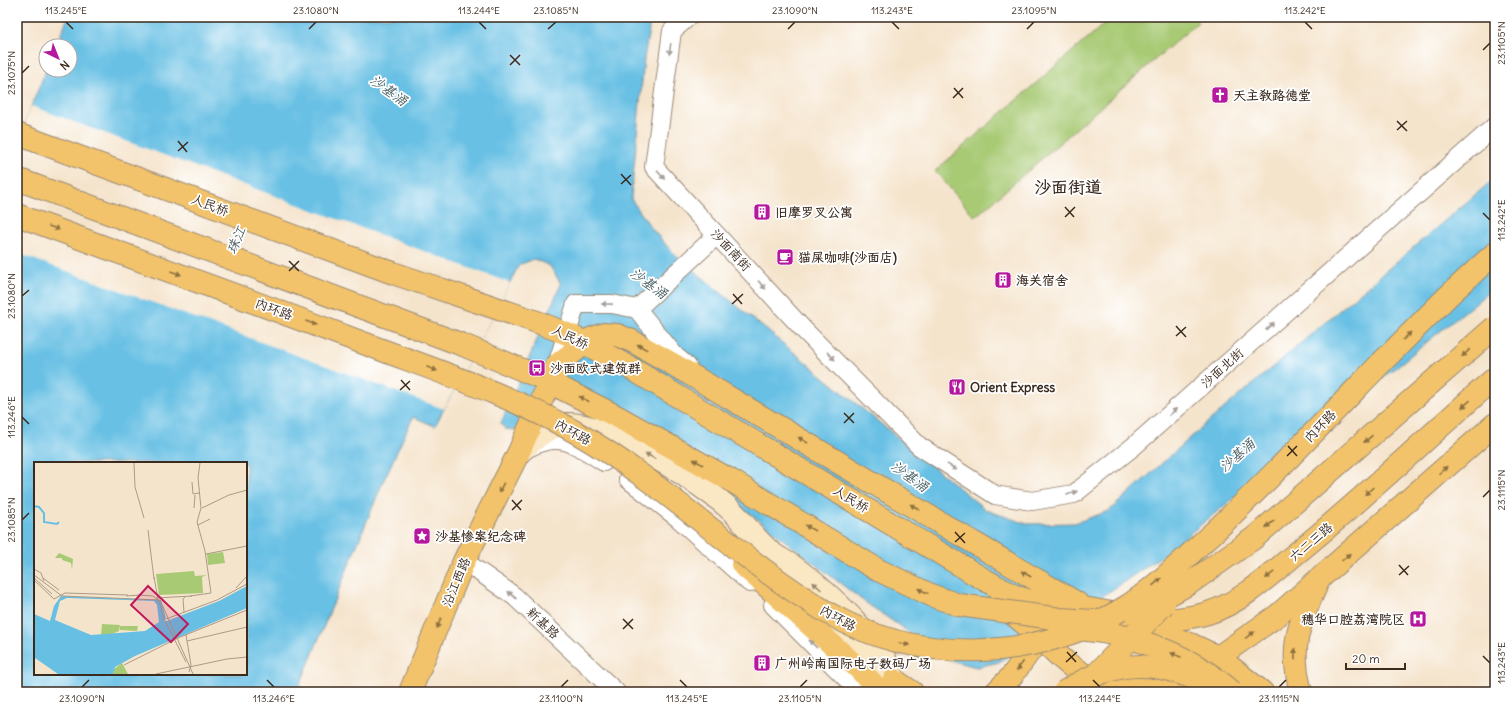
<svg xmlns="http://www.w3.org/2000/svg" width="1512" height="709" font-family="Delius,'LXGW WenKai TC',sans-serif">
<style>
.green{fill:#a8ca74;stroke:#727a49}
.water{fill:#67c0e4;stroke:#517581;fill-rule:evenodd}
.pier{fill:#f5e4cc}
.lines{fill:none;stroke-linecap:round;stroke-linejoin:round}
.street-casing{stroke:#988775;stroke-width:20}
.secondary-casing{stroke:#988775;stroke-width:24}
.primary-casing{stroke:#988775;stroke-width:24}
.highway-casing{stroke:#988775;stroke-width:24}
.street{stroke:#fff;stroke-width:18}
.secondary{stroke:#fae7c3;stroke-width:22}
.primary{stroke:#f2c36a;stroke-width:22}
.highway{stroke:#f2c36a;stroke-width:22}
.primary-bridge-casing{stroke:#988775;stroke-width:24;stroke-linecap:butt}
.highway-bridge-casing{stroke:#988775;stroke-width:24;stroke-linecap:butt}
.primary-bridge{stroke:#f2c36a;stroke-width:22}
.highway-bridge{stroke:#f2c36a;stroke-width:22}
.oneway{fill:#a79f9a}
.oneway2{fill:#8d6f40}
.oneway3{fill:#9a8870}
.ticks{fill:none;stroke:#3b2a1e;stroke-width:1.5}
.labels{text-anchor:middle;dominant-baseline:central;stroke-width:3.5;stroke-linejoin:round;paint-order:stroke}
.poi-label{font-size:13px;font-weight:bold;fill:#3b2a1e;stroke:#fff;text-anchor:start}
.street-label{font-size:13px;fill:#3b2a1e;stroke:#fff}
.water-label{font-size:14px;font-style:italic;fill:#4a5e63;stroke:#fff}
.district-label{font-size:17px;font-weight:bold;fill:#3b2a1e;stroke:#fff}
.inset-river{fill:none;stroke:#67c0e4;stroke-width:2}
.inset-road{fill:none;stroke:#ab9a86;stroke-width:1}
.view{fill:#c2185b;fill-opacity:0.15;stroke:#c2185b;stroke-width:2}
.inset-edge{fill:none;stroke:#3b2a1e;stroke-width:2}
.neatline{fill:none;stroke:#3b2a1e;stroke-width:1.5}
.ticks-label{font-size:10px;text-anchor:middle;fill:#3b2a1e}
</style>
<rect width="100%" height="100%" fill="#fff"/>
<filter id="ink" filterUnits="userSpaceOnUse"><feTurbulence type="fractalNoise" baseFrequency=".025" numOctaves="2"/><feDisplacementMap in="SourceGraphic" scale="8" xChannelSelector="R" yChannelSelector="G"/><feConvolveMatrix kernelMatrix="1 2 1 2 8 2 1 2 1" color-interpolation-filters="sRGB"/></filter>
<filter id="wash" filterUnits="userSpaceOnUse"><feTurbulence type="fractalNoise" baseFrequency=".012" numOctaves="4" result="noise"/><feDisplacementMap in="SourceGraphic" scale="16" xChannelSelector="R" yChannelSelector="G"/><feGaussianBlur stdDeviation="0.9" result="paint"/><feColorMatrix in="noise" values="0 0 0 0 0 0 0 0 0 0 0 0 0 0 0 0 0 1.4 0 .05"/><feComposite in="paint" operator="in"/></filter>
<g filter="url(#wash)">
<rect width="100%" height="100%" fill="#f5e4cc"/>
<path class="green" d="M1112,17H1193L1198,22L975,217L935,171Z"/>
<path class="water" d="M68,17H651L644,59L631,199L652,229L675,255L986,510L1027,524L1075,523L1109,511L1208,422L1495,178V287L1166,553L1112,590L999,662L977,667L949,660L862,600L705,479L573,402L556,398L533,404L515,430L505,429L501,423L561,284L550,266L534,259L519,265L435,426L413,417L382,484L297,692H17V141L46,70H70V46H56ZM35,463H246V674H35Z"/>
<path class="pier" d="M31,106L510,283L444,409L17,253V141Z"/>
</g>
<g filter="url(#ink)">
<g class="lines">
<g class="street-casing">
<path id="street" d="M688,17L672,31L654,167L803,329L919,446L995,495L1032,501L1074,494L1134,446L1495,126
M637,309L717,235
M557,365L576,304H612L637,309L675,356L687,366
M530,447C561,431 577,445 604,462
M628,479L678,518L750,583
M464,561L514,596L616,692
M773,605L860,692"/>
</g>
<g class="secondary-casing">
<path id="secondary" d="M518,454C533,441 546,426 566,424C606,421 703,484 732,511C745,524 757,541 772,553C780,559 789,563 797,569C826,591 855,618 877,647C888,660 892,677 901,692
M808,605L839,634L887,675
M1115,629L1130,642L1139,661L1136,674L1129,683"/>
</g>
<g class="primary-casing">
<path id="primary" d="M17,134L393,273L540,323L572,336L632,369L985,580C995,585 1005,592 1015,596C1038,605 1064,605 1089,609C1131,616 1166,626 1208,613C1240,603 1268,577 1293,556C1363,500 1427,437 1495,378
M1004,608C1028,623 1046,645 1067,663C1082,675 1101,683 1118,692
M1136,625L1190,644L1218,657L1262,692
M1102,675C1127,685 1153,684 1179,679
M894,680L912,692
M410,692L464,561L518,454L557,365L590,339L604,334L617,335L632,341L671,363L1023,572L1077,603
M996,692L1011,677L1040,637
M1161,692L1218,657L1278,615L1495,424
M1301,692C1289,648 1298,626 1316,586"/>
</g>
<g class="highway-casing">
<path id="highway" d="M17,179L463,345L537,376L618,417L732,481L878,570L933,596L959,605
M1380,364L1448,296L1495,253
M742,564L856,666L881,692"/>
</g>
<use href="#street" class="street"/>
<use href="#secondary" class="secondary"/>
<use href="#primary" class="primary"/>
<use href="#highway" class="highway"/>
<g class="primary-bridge-casing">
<path id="primary-bridge" d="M1064,692C1120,655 1164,660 1221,692"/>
</g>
<g class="highway-bridge-casing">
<path id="highway-bridge" d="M17,215C133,258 250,300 366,344C437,371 511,395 577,433C666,484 739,560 828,613C919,666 1039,662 1129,605C1159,585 1186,557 1213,533C1271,478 1325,421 1380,364
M959,605L1060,619L1094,621
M1133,612L1158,601L1190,583L1254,538L1495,327
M1079,629C1134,634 1191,655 1232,692
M1079,692L1164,604"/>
</g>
<use href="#primary-bridge" class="primary-bridge"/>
<use href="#highway-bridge" class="highway-bridge"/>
</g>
<defs><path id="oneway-solid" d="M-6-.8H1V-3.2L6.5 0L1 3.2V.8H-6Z"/></defs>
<g class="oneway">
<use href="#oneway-solid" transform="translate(670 49) rotate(98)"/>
<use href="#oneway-solid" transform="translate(661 175) rotate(47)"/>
<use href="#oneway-solid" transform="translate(762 285) rotate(47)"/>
<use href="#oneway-solid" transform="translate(607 304) rotate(-179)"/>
<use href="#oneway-solid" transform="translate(1270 326) rotate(-42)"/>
<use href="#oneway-solid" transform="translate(831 356) rotate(46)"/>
<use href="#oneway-solid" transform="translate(1173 412) rotate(-42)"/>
<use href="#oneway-solid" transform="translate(952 467) rotate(32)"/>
<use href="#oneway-solid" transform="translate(1072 493) rotate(-21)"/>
<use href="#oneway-solid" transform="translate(512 595) rotate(-140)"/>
<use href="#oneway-solid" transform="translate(813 644) rotate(-136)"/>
</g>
<g class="oneway2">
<use href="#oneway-solid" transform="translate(54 228) rotate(20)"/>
<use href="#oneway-solid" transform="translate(176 273) rotate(20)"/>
<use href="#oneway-solid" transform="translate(311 323) rotate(20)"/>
<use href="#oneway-solid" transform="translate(1407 336) rotate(-45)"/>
<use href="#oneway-solid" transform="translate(642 347) rotate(-151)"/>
<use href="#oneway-solid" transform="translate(1466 353) rotate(138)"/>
<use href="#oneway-solid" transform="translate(432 369) rotate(21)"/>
<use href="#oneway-solid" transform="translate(584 399) rotate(-152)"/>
<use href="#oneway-solid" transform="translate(1466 404) rotate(139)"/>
<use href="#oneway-solid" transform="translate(1368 439) rotate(139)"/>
<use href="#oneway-solid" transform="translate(803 440) rotate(-149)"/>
<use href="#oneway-solid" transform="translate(698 462) rotate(-151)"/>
<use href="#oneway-solid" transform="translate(1443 470) rotate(-42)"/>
<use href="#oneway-solid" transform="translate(501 488) rotate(117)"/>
<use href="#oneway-solid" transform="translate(1369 491) rotate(138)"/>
<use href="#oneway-solid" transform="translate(915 507) rotate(-149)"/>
<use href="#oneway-solid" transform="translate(1270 524) rotate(140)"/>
<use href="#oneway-solid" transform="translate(810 528) rotate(-149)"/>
<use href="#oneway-solid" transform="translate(1346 557) rotate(-42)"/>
<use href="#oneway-solid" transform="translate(1026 574) rotate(-150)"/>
<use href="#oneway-solid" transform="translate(1270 575) rotate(143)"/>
<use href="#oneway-solid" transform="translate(1157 582) rotate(-41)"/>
<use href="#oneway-solid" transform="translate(923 591) rotate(-154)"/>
<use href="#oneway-solid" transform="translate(439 623) rotate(112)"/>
<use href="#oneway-solid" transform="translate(1250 635) rotate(-34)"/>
<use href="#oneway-solid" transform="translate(904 644) rotate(12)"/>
<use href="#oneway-solid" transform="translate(1295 654) rotate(-89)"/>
<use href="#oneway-solid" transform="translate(1176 655) rotate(-158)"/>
<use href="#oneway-solid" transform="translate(1020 666) rotate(127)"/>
</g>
<g class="oneway3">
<use href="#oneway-solid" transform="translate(650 456) rotate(-150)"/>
<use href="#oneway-solid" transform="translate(817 586) rotate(-138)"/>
</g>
</g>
<path class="ticks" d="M66,22L73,29M479,22L486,29M892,22L899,29M1305,22L1312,29M309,29L316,22M548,29L556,22M788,29L795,22M1027,29L1034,22M1483,50L1490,43M510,55L520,65M510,65L520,55M22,73L29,66M954,88L963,98M953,98L963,88M1397,121L1407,131M1397,130L1407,121M178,141L187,152M178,151L188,142M621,174L631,185M621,184L631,175M1065,207L1074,217M1483,213L1490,220M1065,217L1075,207M289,261L299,271M289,271L299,261M733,294L742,304M22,296L29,290M732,304L743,294M1176,326L1186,337M1176,336L1186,327M401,380L410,390M400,390L410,381M844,413L854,423M22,417L29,424M844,423L854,413M1288,446L1297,456M1287,456L1297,446M1483,497L1490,490M512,500L521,510M512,510L522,500M22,520L29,513M955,532L965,543M955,542L965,533M1399,565L1408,575M1399,575L1409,566M623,619L633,629M623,629L633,619M1067,652L1076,662M1483,656L1490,663M1066,662L1077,652M267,680L274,687M680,680L687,687M1093,680L1100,687M82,687L89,680M561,687L568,680M800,687L807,680M1279,687L1286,680"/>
<defs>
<g id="church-square" transform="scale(0.9)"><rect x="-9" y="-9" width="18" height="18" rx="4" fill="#b5179e" stroke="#fff"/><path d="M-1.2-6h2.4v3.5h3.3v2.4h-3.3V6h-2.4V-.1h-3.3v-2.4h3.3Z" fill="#fff"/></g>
<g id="building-square" transform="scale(0.9)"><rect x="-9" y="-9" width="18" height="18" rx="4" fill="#b5179e" stroke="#fff"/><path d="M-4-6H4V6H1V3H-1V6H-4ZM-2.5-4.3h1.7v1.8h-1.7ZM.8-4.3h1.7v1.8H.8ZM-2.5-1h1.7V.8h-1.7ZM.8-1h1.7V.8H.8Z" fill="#fff"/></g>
<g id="cafe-square" transform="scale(0.9)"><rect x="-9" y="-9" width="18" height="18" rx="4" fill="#b5179e" stroke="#fff"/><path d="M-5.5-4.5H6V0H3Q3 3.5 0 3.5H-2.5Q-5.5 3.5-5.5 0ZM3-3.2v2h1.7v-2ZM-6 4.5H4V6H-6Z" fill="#fff"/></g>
<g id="bus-square" transform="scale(0.9)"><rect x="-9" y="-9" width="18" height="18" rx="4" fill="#b5179e" stroke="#fff"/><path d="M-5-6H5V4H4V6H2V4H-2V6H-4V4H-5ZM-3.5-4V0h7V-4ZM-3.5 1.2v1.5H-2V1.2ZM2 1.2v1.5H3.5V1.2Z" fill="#fff"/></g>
<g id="restaurant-square" transform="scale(0.9)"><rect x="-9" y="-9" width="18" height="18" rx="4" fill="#b5179e" stroke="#fff"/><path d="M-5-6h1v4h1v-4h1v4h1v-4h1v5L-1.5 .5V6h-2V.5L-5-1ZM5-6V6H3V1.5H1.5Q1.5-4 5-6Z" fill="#fff"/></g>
<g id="sight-square" transform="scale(0.9)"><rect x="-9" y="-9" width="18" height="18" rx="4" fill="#b5179e" stroke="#fff"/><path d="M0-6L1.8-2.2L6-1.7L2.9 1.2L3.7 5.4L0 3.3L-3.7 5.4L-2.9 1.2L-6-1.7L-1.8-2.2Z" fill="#fff"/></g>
<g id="hospital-square" transform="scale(0.9)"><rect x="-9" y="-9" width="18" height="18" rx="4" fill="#b5179e" stroke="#fff"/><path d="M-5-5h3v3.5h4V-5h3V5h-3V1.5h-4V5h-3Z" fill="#fff"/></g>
</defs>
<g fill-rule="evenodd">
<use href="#church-square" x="1220" y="95"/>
<use href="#building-square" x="762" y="212"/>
<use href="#cafe-square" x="785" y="257"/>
<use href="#building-square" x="1003" y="280"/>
<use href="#bus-square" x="537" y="368"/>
<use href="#restaurant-square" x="957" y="387"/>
<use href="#sight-square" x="422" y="536"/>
<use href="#hospital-square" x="1418" y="619"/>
<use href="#building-square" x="762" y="663"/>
</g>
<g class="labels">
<g class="poi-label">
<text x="1233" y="95">天主教路德堂</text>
<text x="775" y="212">旧摩罗叉公寓</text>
<text x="798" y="257">猫屎咖啡(沙面店)</text>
<text x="1016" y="280">海关宿舍</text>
<text x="550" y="368">沙面欧式建筑群</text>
<text x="970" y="387">Orient Express</text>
<text x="435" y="536">沙基惨案纪念碑</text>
<text x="1405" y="619" text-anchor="end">穗华口腔荔湾院区</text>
<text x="775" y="663">广州岭南国际电子数码广场</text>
</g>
<g class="street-label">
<text transform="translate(210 205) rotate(20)">人民桥</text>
<text transform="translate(731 250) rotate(47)">沙面南街</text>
<text transform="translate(274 309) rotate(20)">内环路</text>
<text transform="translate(570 337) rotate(25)">人民桥</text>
<text transform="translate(1222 368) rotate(-42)">沙面北街</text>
<text transform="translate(1320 426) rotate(-46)">内环路</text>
<text transform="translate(573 432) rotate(29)">内环路</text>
<text transform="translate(851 499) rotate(31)">人民桥</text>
<text transform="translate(1311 542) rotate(-40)">六二三路</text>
<text transform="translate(456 582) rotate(-67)">沿江西路</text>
<text transform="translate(838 618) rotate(29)">内环路</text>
<text transform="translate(543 623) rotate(43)">新基路</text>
</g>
<g class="water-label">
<text transform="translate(389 90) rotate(36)">沙基涌</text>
<text transform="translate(236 240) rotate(-66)">珠江</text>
<text transform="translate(649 283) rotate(36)">沙基涌</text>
<text transform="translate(1237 455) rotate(-41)">沙基涌</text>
<text transform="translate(910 476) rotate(36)">沙基涌</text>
</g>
<g class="district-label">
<text x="1068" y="187">沙面街道</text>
</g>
</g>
<g transform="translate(34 462)">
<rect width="213" height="213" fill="#f5e4cc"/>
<path d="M189,90L191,101L174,103L173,92ZM25,91L39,97L38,108L37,101L28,98V96H21ZM160,109L161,114L173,113L168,115L169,131L125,133L122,112ZM68,162L86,163L85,169L78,172L67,173ZM86,164H104L103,169L86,168ZM88,201L94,212H79L80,207Z" fill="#a8ca74"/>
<path d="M213,124V146L101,194L81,205L79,212H24L1,196L0,198V152L16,159L20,144L27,134L127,138L132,156L130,160L185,139ZM33,136L120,139L123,143L125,160L111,169L57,173L21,158L26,139Z" fill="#67c0e4" fill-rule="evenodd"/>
<path class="inset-river" d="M0,44L5,45L10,51V60L23,62L25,60M24,161V175L45,212"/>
<path class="inset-road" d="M100,1L101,25L110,56M158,20L159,32L165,31M160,46L161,33M168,46L195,33L213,28M164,63L176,57M114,68L120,117M172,92L213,84M0,107L7,111L10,119M0,113L28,134L126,138L159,212M120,115L124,137M0,116L18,132M9,116L25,128M1,119L20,137L31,131L94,133M202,126L213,114M104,133L119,134L125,139L130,157L152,200M92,134L106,133M156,134L177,131L171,89L163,60L167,46L164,16L166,1M122,136L158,134M150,150L149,137L152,134M132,157L183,138L213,122M152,173L157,203L155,210M153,179L213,165M90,203L144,176L213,148M122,212L193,197L213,195"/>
<path class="view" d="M114,124L154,162L137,180L97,143Z"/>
<rect width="213" height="213" class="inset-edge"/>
</g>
<rect width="1512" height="709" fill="none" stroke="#fff" stroke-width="44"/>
<g transform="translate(58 58) rotate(137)"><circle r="19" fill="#ffffff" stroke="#b1aaa5"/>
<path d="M0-3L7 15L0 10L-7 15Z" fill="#b5179e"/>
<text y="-6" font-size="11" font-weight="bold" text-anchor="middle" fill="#3b2a1e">N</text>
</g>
<path d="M1346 663v6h59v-6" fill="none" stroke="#3b2a1e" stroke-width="2"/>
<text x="1352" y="663" font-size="12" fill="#3b2a1e" stroke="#ffffff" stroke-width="3" paint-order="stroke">20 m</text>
<rect x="22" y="22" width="1468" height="665" class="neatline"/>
<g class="ticks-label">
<text x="66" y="14">113.245°E</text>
<text x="316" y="14">23.1080°N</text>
<text x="479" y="14">113.244°E</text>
<text x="556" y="14">23.1085°N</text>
<text x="795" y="14">23.1090°N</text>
<text x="892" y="14">113.243°E</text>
<text x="1034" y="14">23.1095°N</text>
<text x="1305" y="14">113.242°E</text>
<text transform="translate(1501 43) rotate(-90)" y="4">23.1105°N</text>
<text transform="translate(11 73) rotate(-90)" y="4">23.1075°N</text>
<text transform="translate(1501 220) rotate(-90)" y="4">113.242°E</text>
<text transform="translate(11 296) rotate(-90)" y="4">23.1080°N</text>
<text transform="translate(11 417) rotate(-90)" y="4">113.246°E</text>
<text transform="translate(1501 490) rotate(-90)" y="4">23.1115°N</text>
<text transform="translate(11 520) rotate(-90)" y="4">23.1085°N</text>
<text transform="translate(1501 663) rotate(-90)" y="4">113.243°E</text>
<text x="82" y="702">23.1090°N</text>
<text x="274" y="702">113.246°E</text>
<text x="561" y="702">23.1100°N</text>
<text x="687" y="702">113.245°E</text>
<text x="800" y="702">23.1105°N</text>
<text x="1100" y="702">113.244°E</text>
<text x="1279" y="702">23.1115°N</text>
</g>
</svg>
